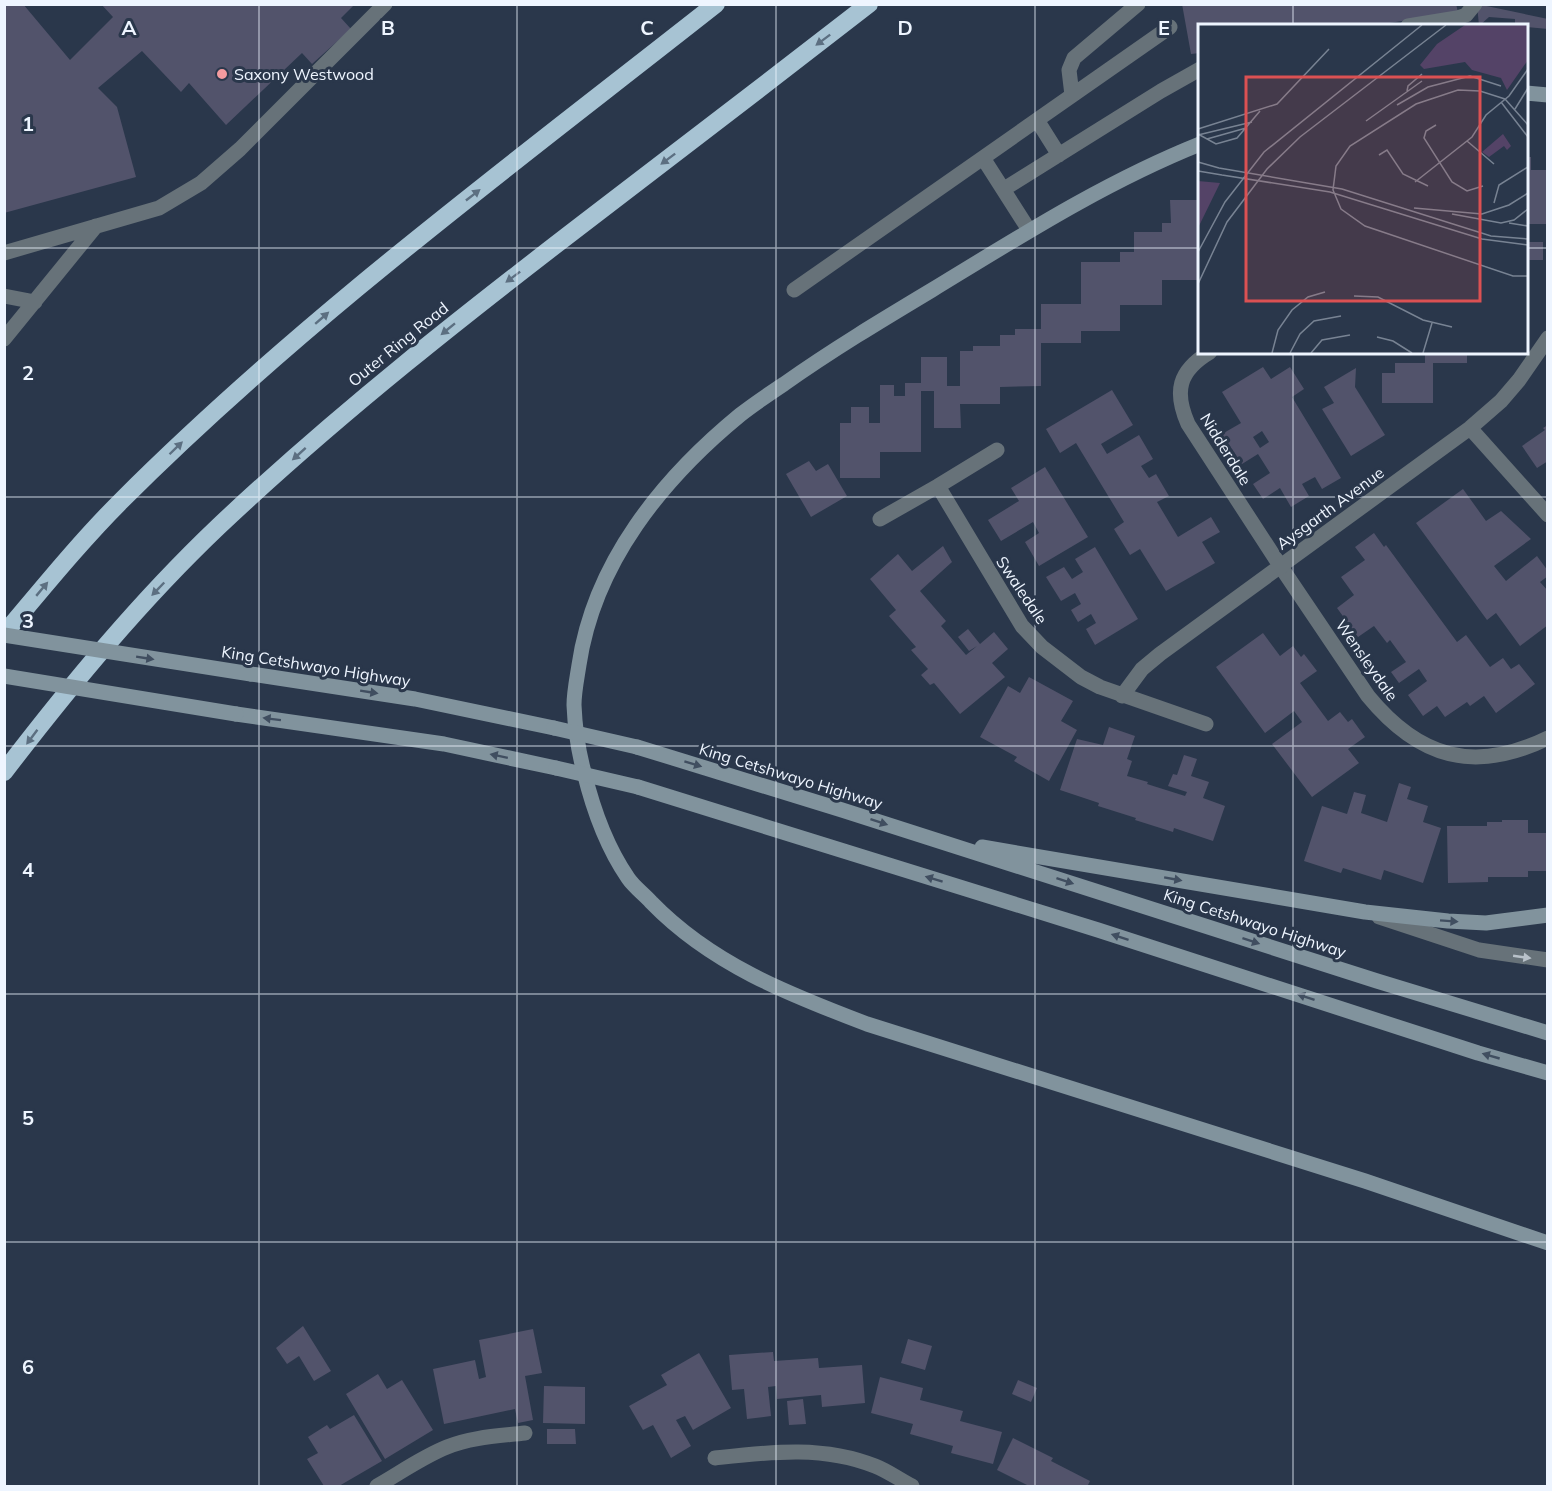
<svg xmlns="http://www.w3.org/2000/svg" width="1552" height="1491" font-family="Mulish,sans-serif">
<style>
.building{fill:#52536b;fill-rule:evenodd}
.lines{fill:none;stroke-linecap:round;stroke-linejoin:round}
.lane{stroke:#677279;stroke-width:15}
.street{stroke:#677279;stroke-width:15}
.secondary{stroke:#81939d;stroke-width:15}
.highway{stroke:#a7c3d3;stroke-width:18}
.secondary-bridge{stroke:#81939d;stroke-width:15}
.oneway{fill:#5c6f81}
.oneway2{fill:#404e60}
.oneway3{fill:#b8c1c9}
.grid{fill:none;stroke:#eef5ff;stroke-width:1.5;stroke-opacity:0.55}
.poi-dot{fill:#f49b9f;stroke:#2a374b;stroke-width:2}
.labels{text-anchor:middle;dominant-baseline:central;stroke-width:6;stroke-linejoin:round;paint-order:stroke}
.poi-label{font-size:16px;fill:#eef5ff;stroke:#2a374b;text-anchor:start}
.street-label{font-size:16px;fill:#eef5ff;stroke:#2a374b}
.inset-road{fill:none;stroke:#788393;stroke-width:1.5}
.view{fill:#db5153;fill-opacity:0.15;stroke:#db5153;stroke-width:3}
.inset-edge{fill:none;stroke:#eef5ff;stroke-width:3}
.grid-label{font-size:20px;text-anchor:middle;font-weight:bold;fill:#eef5ff;stroke:#2a374b;stroke-width:6;stroke-linejoin:round;paint-order:stroke}
</style>
<rect width="100%" height="100%" fill="#2a374b"/>
<path class="building" d="M4,4H23L70,60L113,17L101,4H355L341,18L351,29L312,64L302,53L226,125L189,83L181,92L142,51L98,88L117,107L136,177L4,213Z
M1182,4H1456L1458,12L1371,26H1200V53L1191,54Z
M1477,4L1548,19V29L1515,26V19L1489,17L1479,26Z
M1526,157H1531V170H1548V224H1526Z
M1170,200H1200V280H1162V305H1120V331H1081V343H1041V386L1000,387V404H960L961,428H934V391H921V452H880V478H840V423H851V407H869V423H880V385H894V396H905V383H921V357H947V386H960V351H973V346H1000V335H1015V329H1041V304H1081V262H1120V252H1134V232H1162V223H1171Z
M1526,242H1543V260H1526Z
M1425,352H1467V363H1433V403H1382V373H1395V363H1425Z
M1263,367L1271,379L1290,367L1304,389L1292,397L1341,478L1322,489L1315,477L1302,484L1309,496L1291,507L1280,488L1263,499L1253,484L1270,473L1258,454L1242,464L1222,434L1241,423L1222,392ZM1262,431L1269,442L1260,448L1253,437Z
M1356,368L1355,387L1385,435L1351,456L1322,409L1334,403L1324,387Z
M1112,390L1133,425L1101,444L1107,454L1139,435L1153,459L1141,466L1149,478L1156,474L1169,496L1157,502L1178,537L1211,517L1220,532L1202,542L1215,563L1166,591L1140,549L1130,555L1114,529L1124,522L1076,443L1060,453L1046,429Z
M1548,425V461L1537,468L1522,446L1545,430L1543,428Z
M809,461L816,471L828,464L847,496L811,517L786,474Z
M1045,467L1088,537L1039,566L1025,542L1039,533L1033,522L1001,541L988,520L1019,501L1011,488Z
M1463,489L1486,521L1501,511L1531,539L1494,566L1506,581L1537,556L1548,571V576L1540,582L1548,591V625L1520,646L1496,613L1487,620L1416,523Z
M1374,533L1384,547L1386,545L1457,642L1466,635L1490,667L1503,658L1511,669L1519,664L1535,684L1496,713L1484,696L1470,706L1467,702L1445,717L1437,706L1423,716L1408,695L1427,681L1419,669L1399,683L1391,672L1406,662L1390,640L1387,643L1374,626L1358,637L1337,608L1354,595L1341,577L1365,560L1355,547Z
M943,546L952,562L920,591L946,621L941,626L966,655L977,646L969,651L958,637L968,629L980,644L994,632L1008,649L992,663L1005,677L960,714L934,683L930,685L921,675L928,669L911,650L916,647L889,616L896,610L870,579L898,554L912,571Z
M1095,547L1138,619L1095,645L1086,629L1096,623L1091,614L1078,622L1071,610L1081,604L1075,593L1061,601L1046,577L1064,567L1072,579L1083,572L1075,559Z
M1263,633L1280,656L1293,646L1301,657L1304,654L1317,671L1300,683L1328,721L1340,712L1348,722L1352,719L1365,737L1348,749L1359,763L1312,797L1272,744L1302,722L1294,711L1265,733L1216,667Z
M1029,677L1073,701L1061,721L1077,730L1049,781L1014,761L1017,757L980,737L1008,686L1020,693Z
M1109,727L1135,736L1127,759L1132,761L1127,776L1148,782L1147,784L1185,796L1187,792L1168,786L1173,774L1177,775L1184,755L1197,759L1191,776L1209,782L1203,798L1225,806L1213,841L1174,828L1173,832L1135,820L1136,818L1098,806L1099,803L1060,790L1077,739L1103,745Z
M1399,783L1411,787L1407,799L1428,806L1423,822L1441,828L1423,883L1384,870L1381,880L1343,868L1341,873L1304,861L1322,806L1347,814L1354,792L1366,795L1361,813L1387,822Z
M1502,820H1528V833H1548V871H1528V877H1488V882L1448,883L1447,826H1487V822H1502Z
M303,1326L331,1371L314,1381L299,1356L287,1364L276,1348Z
M533,1329L542,1373L525,1376L533,1420L518,1423L515,1409L444,1424L433,1369L475,1360L479,1379L486,1377L479,1340Z
M908,1339L932,1346L925,1370L901,1363Z
M773,1352L774,1361L818,1358L819,1368L862,1365L865,1403L822,1407L821,1395L777,1399L776,1386L768,1387L771,1416L747,1419L744,1389L732,1390L729,1355Z
M699,1353L731,1408L693,1430L685,1416L676,1420L691,1446L671,1458L653,1425L643,1430L629,1406L667,1385L661,1375Z
M378,1374L387,1389L402,1380L433,1430L385,1459L346,1394Z
M880,1377L923,1388L920,1400L963,1411L960,1421L1002,1432L993,1464L951,1453L953,1446L910,1434L913,1424L871,1413Z
M1018,1380L1037,1388L1031,1402L1012,1394Z
M544,1386L585,1387V1424L543,1423Z
M803,1399L806,1424L789,1425L787,1401Z
M354,1415L382,1461L339,1486H324L307,1459L318,1453L308,1437L327,1425L330,1429Z
M547,1429H575L576,1444H547Z
M1013,1438L1053,1458L1051,1461L1090,1481L1088,1485L1091,1486H1029L997,1470Z"/>
<g class="lines">
<path class="lane" d="M1408,26L1457,18L1466,15L1475,4
M1072,95L1069,70L1074,58L1138,4
M1037,120L1059,155
M983,158L1029,230
M1004,189L1161,91L1200,69
M4,253L159,208L201,183L240,149L385,4
M794,290L1170,27
M4,296L35,302
M4,339L96,226
M1281,567L1368,696C1419,758 1474,774 1548,738
M1379,917L1479,950L1548,960"/>
<path class="street" d="M1210,352C1178,371 1174,392 1188,424L1281,567
M1470,428L1548,515
M938,486L997,450
M880,519L938,486L1022,626L1042,647L1081,677L1100,687L1206,724
M1122,696L1142,669L1160,654L1470,428L1501,401L1519,380L1548,338
M715,1458C769,1452 823,1445 875,1466C888,1471 900,1480 912,1486
M377,1486C400,1473 422,1457 447,1447C471,1437 499,1436 525,1433"/>
<path class="secondary" d="M1526,93L1548,95
M1200,144C1105,182 1019,237 932,290C882,320 832,350 784,384C769,394 754,404 740,415C662,479 594,563 579,665C577,678 574,692 574,705C575,728 578,750 584,772C593,809 606,846 628,878C634,887 644,894 651,902C711,964 788,994 867,1024L1365,1181L1548,1243
M251,674L415,699L554,728
M236,714L444,744L556,768
M637,747L842,810L1377,981L1548,1033
M638,787L1098,930L1478,1053L1548,1073
M982,847L1365,912L1448,921L1486,923L1548,915"/>
<path class="highway" d="M4,634C42,589 80,542 121,501C304,318 513,164 716,4
M4,772C70,686 140,601 219,526C340,412 469,311 601,210C690,142 780,73 869,4"/>
<path class="secondary-bridge" d="M4,635L251,674
M4,676L236,714
M554,728L637,747
M556,768L638,787"/>
</g>
<defs><path id="oneway-solid" d="M-6-.8H1V-3.2L6.5 0L1 3.2V.8H-6Z" transform="scale(1.5)"/></defs>
<g class="oneway">
<use href="#oneway-solid" transform="translate(823 40) rotate(143)"/>
<use href="#oneway-solid" transform="translate(668 159) rotate(143)"/>
<use href="#oneway-solid" transform="translate(473 195) rotate(-38)"/>
<use href="#oneway-solid" transform="translate(513 277) rotate(143)"/>
<use href="#oneway-solid" transform="translate(322 318) rotate(-41)"/>
<use href="#oneway-solid" transform="translate(448 329) rotate(141)"/>
<use href="#oneway-solid" transform="translate(176 448) rotate(-44)"/>
<use href="#oneway-solid" transform="translate(299 454) rotate(138)"/>
<use href="#oneway-solid" transform="translate(42 589) rotate(-50)"/>
<use href="#oneway-solid" transform="translate(158 589) rotate(134)"/>
<use href="#oneway-solid" transform="translate(32 737) rotate(127)"/>
</g>
<g class="oneway2">
<use href="#oneway-solid" transform="translate(145 658) rotate(9)"/>
<use href="#oneway-solid" transform="translate(369 692) rotate(9)"/>
<use href="#oneway-solid" transform="translate(272 719) rotate(-173)"/>
<use href="#oneway-solid" transform="translate(499 756) rotate(-168)"/>
<use href="#oneway-solid" transform="translate(693 764) rotate(17)"/>
<use href="#oneway-solid" transform="translate(879 822) rotate(18)"/>
<use href="#oneway-solid" transform="translate(934 879) rotate(-163)"/>
<use href="#oneway-solid" transform="translate(1173 879) rotate(10)"/>
<use href="#oneway-solid" transform="translate(1065 881) rotate(18)"/>
<use href="#oneway-solid" transform="translate(1449 921) rotate(4)"/>
<use href="#oneway-solid" transform="translate(1120 937) rotate(-162)"/>
<use href="#oneway-solid" transform="translate(1251 941) rotate(18)"/>
<use href="#oneway-solid" transform="translate(1306 997) rotate(-162)"/>
<use href="#oneway-solid" transform="translate(1491 1056) rotate(-164)"/>
</g>
<use class="oneway3" href="#oneway-solid" transform="translate(1522 957) rotate(8)"/>
<path class="grid" d="M259,4V1486M517,4V1486M776,4V1486M1035,4V1486M1293,4V26M4,248H1200M1526,248H1548M1293,352V1486M4,497H1548M4,746H1548M4,994H1548M4,1242H1548"/>
<circle class="poi-dot" cx="222" cy="74" r="6"/>
<g class="labels">
<g class="poi-label">
<text x="234" y="74">Saxony Westwood</text>
</g>
<g class="street-label">
<text transform="translate(398 344) rotate(-39)">Outer Ring Road</text>
<text transform="translate(1226 449) rotate(58)">Nidderdale</text>
<text transform="translate(1330 508) rotate(-36)">Aysgarth Avenue</text>
<text transform="translate(1022 590) rotate(56)">Swaledale</text>
<text transform="translate(1367 660) rotate(55)">Wensleydale</text>
<text transform="translate(316 666) rotate(9)">King Cetshwayo Highway</text>
<text transform="translate(791 776) rotate(17)">King Cetshwayo Highway</text>
<text transform="translate(1255 923) rotate(18)">King Cetshwayo Highway</text>
</g>
</g>
<g transform="translate(1198 24)">
<rect width="330" height="330" fill="#2a374b"/>
<path d="M267,1H330V36L309,66L303,54L274,46L267,38L226,45L222,41L239,20ZM305,110L313,122L309,126L306,122L291,133L284,128ZM0,157L22,159L0,204Z" fill="#544367"/>
<path class="inset-road" d="M209,67L210,62L224,50M307,75L330,101M307,75L282,67L260,66L218,80L152,122L138,142L135,166L143,185L167,202L315,252H330M303,78L330,113M199,81L230,63L272,52L303,62M317,85L330,64M168,97L224,57M238,101L228,107L226,114L254,158L269,167L285,162M0,105L79,80L131,25M0,110L18,120L39,114L62,87M0,111L54,98M9,115L48,104M269,117L296,140M181,131L189,126L205,150L230,162M0,138L21,144M21,144L144,165L293,212L330,215M0,147L24,151M24,151L132,168L284,215L330,221M217,158L274,113L288,91L311,72L330,45M296,179L301,161L330,143M216,184L284,190L311,181L330,169M254,190L303,199L316,196L330,185M311,199L330,202M0,228L27,178L66,128L224,1M0,260L29,198L69,145L102,113L248,1M156,272L180,273L225,296L254,303M179,313L195,317L214,329M74,329L80,306L94,286L110,273L127,268M92,329L102,310L116,297L143,292M113,329L124,316L152,311M225,329L234,299"/>
<path class="view" d="M48,53H282V277H48Z"/>
<rect width="330" height="330" class="inset-edge"/>
</g>
<g class="grid-label">
<text x="129" y="35">A</text>
<text x="388" y="35">B</text>
<text x="647" y="35">C</text>
<text x="905" y="35">D</text>
<text x="1164" y="35">E</text>
<text x="28" y="131">1</text>
<text x="28" y="380">2</text>
<text x="28" y="628">3</text>
<text x="28" y="877">4</text>
<text x="28" y="1125">5</text>
<text x="28" y="1374">6</text>
</g>
<rect width="1552" height="1491" fill="none" stroke="#eef5ff" stroke-width="12"/>
</svg>
